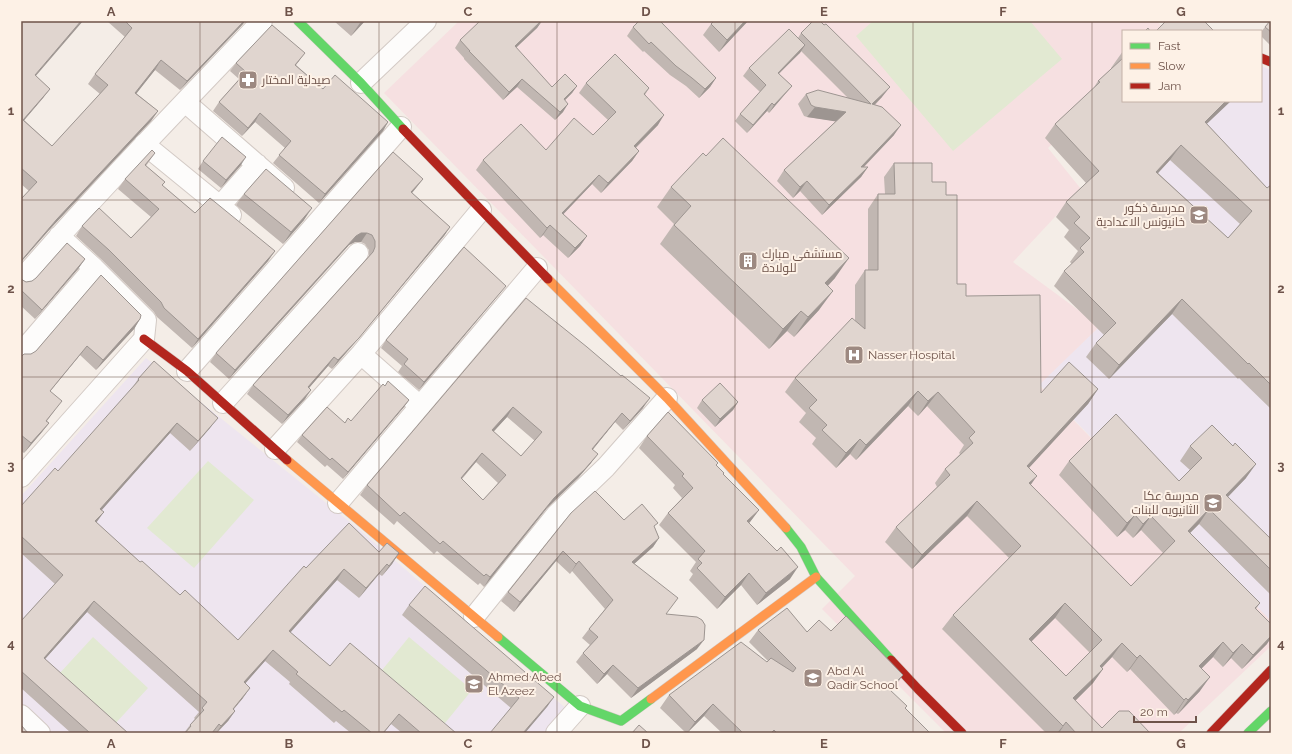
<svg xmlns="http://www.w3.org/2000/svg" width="1292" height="754" font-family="Raleway,Cairo,sans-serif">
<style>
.education{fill:#eee5ef}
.medical{fill:#f6e0e1}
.green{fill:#e2e9d2}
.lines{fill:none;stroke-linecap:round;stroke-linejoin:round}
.street-casing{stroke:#d3cac5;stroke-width:22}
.fast-casing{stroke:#d2c8c4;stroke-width:10}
.slow-casing{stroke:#d2c8c4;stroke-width:10}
.jam-casing{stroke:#d2c8c4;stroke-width:10}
.street{stroke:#fdfcfb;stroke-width:20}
.fast{stroke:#63d668;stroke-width:9}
.slow{stroke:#ff974d;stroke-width:9}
.jam{stroke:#b3261e;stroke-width:9}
.wall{fill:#c1b7b2;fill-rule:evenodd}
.shaded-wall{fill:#9d9591}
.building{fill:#e0d5cf;stroke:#9d9591;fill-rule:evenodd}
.grid{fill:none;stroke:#6e534a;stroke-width:1;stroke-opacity:0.55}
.labels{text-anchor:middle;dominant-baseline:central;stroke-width:4;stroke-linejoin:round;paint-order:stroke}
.poi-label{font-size:12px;fill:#6e534a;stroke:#fdf1e6;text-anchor:start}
.neatline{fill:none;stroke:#6e534a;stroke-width:1.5}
.grid-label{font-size:13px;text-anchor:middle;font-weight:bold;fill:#6e534a}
</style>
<rect width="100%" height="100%" fill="#f4ede7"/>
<path class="education" d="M1261,66L1271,70V621L1039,384L1100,326L1087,175L1162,101H1261Z
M146,358L361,531L569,711L549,733H48L21,709V496Z"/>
<path class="medical" d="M459,21H1157L1166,31H1123V76L1048,148L1081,189L1013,262L1100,326L1039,385L1271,621V646L1179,733H946L822,609L855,576L384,93Z"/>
<path class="green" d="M873,21H1030L1062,59L953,151L856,36Z
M208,461L254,500L194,568L147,528Z
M93,637L148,688L114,725L59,674Z
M409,637L472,690L441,728L378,675Z"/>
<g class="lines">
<g class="street-casing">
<path id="street" d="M361,83L426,21
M185,102L284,188
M144,144L231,215
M220,206L257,164
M21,280C98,191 181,106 262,21
M21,353L94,268
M361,354L420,406
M187,371L401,127
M223,403L358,253
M275,449L361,354L481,210
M21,477L144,339L146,320L94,268L59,236
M338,503L537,268
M474,617L556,515L606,467L667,398
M21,715L40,733
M556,733L580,706"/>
</g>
<g class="fast-casing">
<path id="fast" d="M298,21L361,83L403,129
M786,528L801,547L816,577L891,660
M498,637L580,706L621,721L651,699
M1248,733L1271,711"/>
</g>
<g class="slow-casing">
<path id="slow" d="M548,279L667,398L786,528
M287,460L498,637
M651,699L816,577"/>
</g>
<g class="jam-casing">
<path id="jam" d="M1261,58L1271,62
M403,129L548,279
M144,339L187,371L287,460
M891,660L918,689L962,733
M1211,733L1271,670"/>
</g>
<use href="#street" class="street"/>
<use href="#fast" class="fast"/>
<use href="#slow" class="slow"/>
<use href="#jam" class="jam"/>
</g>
<path class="wall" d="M21,21L36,76L50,89L43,98L24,120L52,146L100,94L88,84L95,74L125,37L107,21H245L243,24L180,90L155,70L136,93L158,111L151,121L50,229L21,262V199L29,191L21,184Z
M334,21H365L351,36Z
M542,21L537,28L516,48L552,87L577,86L572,93L565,100L563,112L555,120L517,87L503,100L464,59V58L455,48L460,40Z
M748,21L719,52L703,35L711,24Z
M1269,21H1271V46L1261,36V32L1265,27L1270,21Z
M633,27L716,78L710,87L699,98L686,86L670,75L644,51L643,52L627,36Z
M801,33L882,97L875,105L894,135L864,167H868L861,177L822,215L800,191L793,198L777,181L784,170L836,121L807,117L804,116L798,104L806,94L848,98L801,51L779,74L792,86L786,93L769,113L767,111L747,133L735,121L740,114L760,92L743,76L749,68L798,38Z
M1123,51V101L1207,124L1267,188L1271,185V409L1239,378L1238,379L1172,314L1109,379L1086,357L1096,343L1104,335L1054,286L1064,271L1072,264L1070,262L1078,251L1064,237L1069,230L1056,217L1066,202L1086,183L1045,138L1055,124L1093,89L1098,81L1112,68H1111ZM1170,160L1240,224L1228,238L1158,173Z
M299,61L296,65L323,89L388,122L383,131L319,203L273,163L285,148L255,122L242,136L213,111L219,102L239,79L230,71L236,63Z
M586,83L649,88L645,95L658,125L636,148L639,151L632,161L601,193L592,184L563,214L587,236L580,246L568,258L543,235L540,238L476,170L483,160L546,150L593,135L608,120L579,93Z
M155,153L146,166L165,182L162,186L195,213L275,251L268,261L192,348L157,317L154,312L102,260L76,236L82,226L131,238L151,217L118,189L125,179Z
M203,161L241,165L221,188L198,169Z
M894,163L932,182L946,195L957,284L1041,393L1098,389L1088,404L1028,468L1030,485L1131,586L1163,553L1141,530L1133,538L1125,530L1117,537L1059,475L1069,461L1179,481L1190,470L1180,461L1190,446L1246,478L1228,497L1271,539V595L1199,524L1190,533L1260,603L1256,609L1267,644L1242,669L1231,658L1223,667L1213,657L1201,669L1200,691L1178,714L1176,713L1174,715L1130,669L1127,672L1112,657L1102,668L1103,669L1093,683L1075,701L1102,728L1150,733H1046L942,629L953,615L1009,558L967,516L912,569L885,542L896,527L937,487L935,483L945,469L960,454L959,453L964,445L927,406L918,416L908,406L856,460L850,454L836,468L812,444L816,438L799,422L806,413L785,392L795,378L855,320V285L865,270H868V209L878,194H885L884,177ZM1055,618L1090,653L1066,676L1031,641Z
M423,179L412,193L450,227L444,236L352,346L332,369L328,366L309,388L305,399L282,424L247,394L253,385L369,256V250L365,244L361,242H355L349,245L229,379L210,362L216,353Z
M671,187L835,278L828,286L819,310L794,337L787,331L769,349L660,244L674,224L657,207Z
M244,194L304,220L283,244L236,205Z
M85,259L78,269L35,319L21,306V279L26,282L32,281Z
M500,293L419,390L398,372L402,366L381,348L386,340Z
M140,319L134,329L96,370L80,355L50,391L55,410L47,421L49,423L42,432L24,453L21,451V357Z
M587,347L643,408L623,430L615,422L593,449L591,463L578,478L547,508L484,587L480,583L478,585L437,551L434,554L397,521L394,525L360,495L367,485ZM507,417L535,441L521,456L493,431ZM476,462L498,483L483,500L462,479Z
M138,379L210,428L190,451L170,433L101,510L96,522L140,562L180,595L238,640L306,568L379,552L399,553L392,564L382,576L379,574L359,598L337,580L290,632L330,666L456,733H402L391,724L384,733H351L336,721L334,723L289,684L290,682L265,661L245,683L243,698L234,709L235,711L228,721L217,733H184L190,725L195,719L194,718L199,712L87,612L45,659L128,733H71L21,688V621L55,584L21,553V506L58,471L131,390Z
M409,400L404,407L343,479L327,465L325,467L297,442L302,435L351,421Z
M702,400L738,402L733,410L715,427L697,408Z
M647,436L716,465L723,475L759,510L749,523L790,579L757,605L741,585L717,609L689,580L693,574L690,571L696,562L659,525L668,513L682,498L673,488L675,485L639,448Z
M571,513L624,520L655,528L659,538L653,547L634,564L667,614L697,649L631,698L607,674L597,684L576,662L583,653L590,645L582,638L589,629L605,609L572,571L570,574L556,561L514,612L501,601L508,592Z
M409,605L547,707L511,708L402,615Z
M758,630L807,632L831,631L894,688L891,691L905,709L930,733H722L704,716L687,733H686L660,708L669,695L767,662L768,661L749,642Z"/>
<path class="shaded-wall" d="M81,21H83L28,85L35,75Z
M244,21H245L243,24L180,90L187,81Z
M362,21H365L351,36L360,23Z
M542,21L537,28L509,54L515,46Z
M745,21H748L719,52L727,40Z
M805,45L800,53L772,80L778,73Z
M305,53L299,61L289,73L295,65Z
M161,60L155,70L129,103L135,93Z
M716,78L710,87L699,98L705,89Z
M522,79L517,87L503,100L509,92Z
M577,86L572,93L558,107L564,99Z
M792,86L786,93L769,113L774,105Z
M890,87L882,97L865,114L872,104Z
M50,89L43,98L21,124L23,120Z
M1226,101H1231L1194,136L1205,122Z
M772,103L767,111L747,133L753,125Z
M568,104L563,112L555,120L560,112Z
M815,107L846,112L839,122L807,117Z
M158,111L151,121L50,229L21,262V261L57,219Z
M260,113L255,122L242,136L248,128Z
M664,115L658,125L627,156L634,146Z
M388,122L383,131L319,203L325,194Z
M901,125L894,135L854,177L861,167Z
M1181,145L1170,160L1146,186L1156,172Z
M639,151L632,161L601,193L608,183Z
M246,157L241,165L221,188L226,180Z
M868,167L861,177L822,215L829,205Z
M599,175L592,184L555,223L562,213Z
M423,179L416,188L405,201L411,192Z
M807,181L800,191L793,198L800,187Z
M312,208L304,220L283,244L291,232Z
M550,225L543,235L540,238L547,228Z
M450,227L444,236L352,346L332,369L338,360Z
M361,233H367L361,242H355L349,245L229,379L235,370L356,236Z
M587,236L580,246L568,258L575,248Z
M275,251L268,261L192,348L198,339Z
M849,258L835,278L811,303L825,283Z
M85,259L78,269L35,319L42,310Z
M506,286L500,293L419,390L424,382Z
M833,291L819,310L794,337L808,317Z
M1182,299L1172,314L1109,379L1119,365Z
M801,311L787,331L769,349L783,329Z
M140,319L134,329L96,370L103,360Z
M87,346L80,355L43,400L50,391Z
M334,357L328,366L302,396L308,387Z
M1098,389L1088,404L1017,481L1027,466Z
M311,390L305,399L282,424L288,415Z
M918,391L908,406L856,460L866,445Z
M938,392L927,406L918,416L928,401Z
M650,398L643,408L623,430L630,421Z
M409,400L404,407L343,479L348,472Z
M738,402L733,410L715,427L720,419Z
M513,407L507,417L486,440L492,430Z
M622,413L615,422L586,458L592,449Z
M218,418L210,428L190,451L198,441Z
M49,423L42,432L24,453L31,443Z
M177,423L170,433L93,520L100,509Z
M860,439L850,454L836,468L846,453Z
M482,453L476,462L454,487L461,478Z
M598,454L591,463L578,478L547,508L484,587L490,577L554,498Z
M1256,464L1246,478L1216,509L1226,495Z
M1037,476L1027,490L1029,483Z
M977,501L967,516L912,569L922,555Z
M1209,509L1199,524L1178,545L1188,531Z
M759,510L750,522L739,533L747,521Z
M104,512L96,523L95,521Z
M1135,515L1125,530L1117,537L1127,523Z
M1151,516L1141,530L1133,538L1143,524Z
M659,538L653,547L625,572L632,562Z
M563,551L556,561L514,612L520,602Z
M399,553L392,564L382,576L389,566Z
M579,561L572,571L570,574L576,564Z
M387,564L379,574L359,598L366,588Z
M798,567L790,579L757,605L766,593Z
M344,569L337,580L282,642L289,631Z
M749,573L741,585L717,609L725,597Z
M94,601L87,612L37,668L44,658Z
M1065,603L1055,618L1019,654L1029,639Z
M1271,636V638L1267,644L1242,669L1253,655Z
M704,640L697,649L631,698L638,688Z
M1223,642L1213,657L1189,681L1199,666Z
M1122,643L1112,657L1090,680L1100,666Z
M1242,644L1231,658L1223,667L1233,653Z
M273,650L265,661L237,693L244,682Z
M1140,655L1130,669L1127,672L1137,658Z
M613,665L607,674L597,684L604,674Z
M1103,669L1093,683L1063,713L1073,698Z
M903,675L894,688L881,701L889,689Z
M1210,677L1200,691L1178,714L1188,700Z
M250,688L243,698L225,719L233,709Z
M554,697L547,707L525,733H523Z
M1186,698L1176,713L1174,715L1184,700Z
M713,704L704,716L687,733L695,722Z
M235,711L228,721L216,733L221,726Z
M1066,722L1059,733H1057L1063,726Z"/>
<path class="building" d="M21,21H81L35,75L50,89L23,120L52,146L108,85L95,74L132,28L125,21H244L187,81L161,60L135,93L158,111L57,219L21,261V199L37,182L21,168Z
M480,21H541L515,46L552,87L565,74L577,86L564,99L568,104L560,112L522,79L509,92L469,51H470L460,40Z
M639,21H660L716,78L705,89L692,78L676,66L651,42L649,44L633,27Z
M714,21H745L727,40L711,24Z
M813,21H820L824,25L826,24L890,87L872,104L882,107L901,125L861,167H868L829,205L807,181L800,187L784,170L846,112L815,107L811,105L806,94L818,90L871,104L801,33Z
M1166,21H1204L1214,31H1156Z
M1270,21H1271V32L1265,27Z
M272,25L305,53L295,65L323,89L335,75L388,122L325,194L279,155L291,141L260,113L248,128L219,102L246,72L236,63Z
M1148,28L1150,31H1145Z
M789,29L805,45L778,73L792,86L774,105L772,103L753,125L740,114L766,85L749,68Z
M615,54L649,88L644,94L664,115L634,146L639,151L608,183L599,175L562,213L587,236L575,248L550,225L547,228L483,160L521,124L546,150L574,118L593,135L616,112L586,83Z
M1123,58V101H1226L1205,122L1267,188L1271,185V385L1249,363L1248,364L1182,299L1119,365L1096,343L1116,323L1064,271L1084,252L1080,248L1090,238L1074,223L1080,217L1066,202L1099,171L1055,124L1100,82L1098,81ZM1181,145L1252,211L1228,238L1156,172Z
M222,137L246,157L226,180L203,161Z
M723,138L849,258L825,283L833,291L808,317L801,311L783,329L674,225L691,206L671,187L703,153L706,156Z
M152,150L155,153L145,165L165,182L162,185L195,213L210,198L275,251L198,339L164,308L161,302L109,250L82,226L99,208L131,238L159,209L125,179Z
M393,152L423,179L411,192L450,227L359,338L338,360L334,357L308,387L311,390L288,415L253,385L373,252L375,247V241L372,235L367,233H361L356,236L235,370L216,353Z
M894,163H932V182H946V195H957V284H966V296L1040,295L1041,393L1069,362L1098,389L1027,466L1037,476L1029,483L1131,586L1175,541L1151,516L1143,524L1135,515L1127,523L1069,461L1116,414L1179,481L1202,458L1190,446L1212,425L1233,446L1235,443L1256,464L1226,495L1271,539V570L1209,509L1188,531L1260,603L1255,608L1271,624V636L1253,655L1242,644L1233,653L1223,642L1199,666L1210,677L1188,700L1186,698L1184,700L1140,655L1137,658L1122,643L1100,666L1103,669L1073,698L1102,728L1119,711H1129L1150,733H1076L1066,722L1063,726L953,615L1021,546L977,501L922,555L896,527L950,475L945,469L973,443L969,438L975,432L938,392L928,401L918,391L866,445L860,439L846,453L822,430L827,425L809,408L817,400L795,378L852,318L865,329V270H878V194H895ZM1065,603L1102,640L1066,676L1029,639Z
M266,169L312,208L291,232L244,194Z
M67,243L85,259L42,310L21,290V279L26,282L32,281L36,278Z
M464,247L506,286L424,382L404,364L408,359L386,340Z
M101,275L141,315L140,319L103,360L87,346L50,391L62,401L46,421L49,423L31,443L21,435V357L24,354H31L36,351Z
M526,298L587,347L621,376L622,375L650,398L630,421L622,413L592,449L598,454L585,469L554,498L490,577L486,574L484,576L443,541L440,544L404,512L400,516L367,485ZM513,407L542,432L521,456L492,430ZM482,453L506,475L483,500L461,478Z
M154,361L218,418L198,441L177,423L100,509L104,512L95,521L140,562L142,561L180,595L185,590L238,640L304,566L306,568L349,523L379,552L387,543L399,553L389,566L387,564L366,588L344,569L289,631L330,666L350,643L456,733H421L399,714L383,733H372L344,710L342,712L296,674L298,672L273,650L244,682L250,688L233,709L235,711L221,726L219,724L212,733H185L191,726L190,725L204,710L202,708L207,702L94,601L44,658L128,733H90L21,671V621L63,575L21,536V506L55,468L58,471L139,380L138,379Z
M388,381L409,400L348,472L332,458L330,460L302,435L327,407L345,423L348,418L351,421L383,384L385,386Z
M720,383L738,402L720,419L702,400Z
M668,412L718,463L716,465L724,473L723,474L759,510L747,521L777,551L781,547L798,567L766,593L749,573L725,597L697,568L702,563L698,559L705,551L668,513L693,488L682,476L684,474L647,436Z
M595,491L624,520L642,504L658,523L654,526L659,538L632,562L678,598L666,614L697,617L702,620L705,625L704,640L638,688L613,665L604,674L583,653L598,637L589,629L613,600L579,561L576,564L563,551L520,602L508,592L571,513Z
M425,586L554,697L523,733H490L519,698L409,605Z
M787,608L807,632L819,620L831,631L846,616L903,675L889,689L907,706L905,708L930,733H777L774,730L771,733H743L713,704L695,722L669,695L741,642L767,662L771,658L793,672L796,668L758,630Z
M21,725L28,733H21Z
M639,725L648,733H632Z"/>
<path class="grid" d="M200,21V733M379,21V733M557,21V733M735,21V733M913,21V733M1092,21V733M21,200H1271M21,377H1271M21,554H1271"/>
<defs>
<g id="pharmacy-square" transform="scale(1)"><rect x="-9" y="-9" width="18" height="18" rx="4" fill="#9d8981" stroke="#fdf1e6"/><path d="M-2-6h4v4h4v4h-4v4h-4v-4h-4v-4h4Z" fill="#fff"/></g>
<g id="school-square" transform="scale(1)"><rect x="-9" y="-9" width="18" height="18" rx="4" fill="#9d8981" stroke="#fdf1e6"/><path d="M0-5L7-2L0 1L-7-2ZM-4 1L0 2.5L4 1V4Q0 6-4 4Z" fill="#fff"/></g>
<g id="building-square" transform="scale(1)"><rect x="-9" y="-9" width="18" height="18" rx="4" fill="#9d8981" stroke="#fdf1e6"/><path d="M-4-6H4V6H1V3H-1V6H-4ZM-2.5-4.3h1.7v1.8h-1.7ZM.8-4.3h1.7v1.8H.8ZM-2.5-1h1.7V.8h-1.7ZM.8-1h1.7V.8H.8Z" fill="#fff"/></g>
<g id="hospital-square" transform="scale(1)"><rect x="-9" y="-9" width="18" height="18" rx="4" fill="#9d8981" stroke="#fdf1e6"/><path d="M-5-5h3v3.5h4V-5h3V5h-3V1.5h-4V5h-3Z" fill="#fff"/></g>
</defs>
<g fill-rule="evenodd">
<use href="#pharmacy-square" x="248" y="80"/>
<use href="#school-square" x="1199" y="215"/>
<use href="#building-square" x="748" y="261"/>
<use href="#hospital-square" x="854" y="355"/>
<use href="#school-square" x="1213" y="503"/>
<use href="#school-square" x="813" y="678"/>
<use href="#school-square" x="474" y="684"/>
</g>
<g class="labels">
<g class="poi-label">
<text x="262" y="80">صيدلية المختار</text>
<text x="1185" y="208" text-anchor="end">مدرسة ذكور<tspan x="1185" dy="14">خانيونس الاعدادية</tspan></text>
<text x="762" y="254">مستشفى مبارك<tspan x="762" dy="14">للولادة</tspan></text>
<text x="868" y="355">Nasser Hospital</text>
<text x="1199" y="496" text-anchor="end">مدرسة عكا<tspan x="1199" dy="14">الثانيويه للبنات</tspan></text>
<text x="827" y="671">Abd Al<tspan x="827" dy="14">Qadir School</tspan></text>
<text x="488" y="677">Ahmed Abed<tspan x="488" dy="14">El Azeez</tspan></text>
</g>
</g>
<rect width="1292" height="754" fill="none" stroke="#fdf1e6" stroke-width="44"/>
<rect x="1122" y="30" width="140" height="72" fill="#fdf1e6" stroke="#c4b2a8"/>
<rect x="1130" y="43" width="20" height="6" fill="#63d668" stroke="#c4b2a8"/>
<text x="1158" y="50" font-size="12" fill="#6e534a">Fast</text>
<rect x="1130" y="63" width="20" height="6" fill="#ff974d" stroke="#c4b2a8"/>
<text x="1158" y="70" font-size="12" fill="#6e534a">Slow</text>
<rect x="1130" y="83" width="20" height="6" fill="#b3261e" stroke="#c4b2a8"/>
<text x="1158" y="90" font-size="12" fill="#6e534a">Jam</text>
<path d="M1134 716v6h62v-6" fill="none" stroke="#6e534a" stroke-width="2"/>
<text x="1140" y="716" font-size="12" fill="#6e534a" stroke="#fdf1e6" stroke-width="3" paint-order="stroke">20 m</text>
<rect x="22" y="22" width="1248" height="710" class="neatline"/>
<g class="grid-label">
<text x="111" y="16">A</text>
<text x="289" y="16">B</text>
<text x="468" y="16">C</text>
<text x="646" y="16">D</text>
<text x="824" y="16">E</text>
<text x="1003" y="16">F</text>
<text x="1181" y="16">G</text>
<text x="11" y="115">1</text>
<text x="1281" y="115">1</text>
<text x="11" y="293">2</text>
<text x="1281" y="293">2</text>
<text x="11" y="470">3</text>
<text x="1281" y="470">3</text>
<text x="11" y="648">4</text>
<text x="1281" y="648">4</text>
<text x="111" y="748">A</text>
<text x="289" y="748">B</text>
<text x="468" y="748">C</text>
<text x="646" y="748">D</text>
<text x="824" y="748">E</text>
<text x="1003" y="748">F</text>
<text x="1181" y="748">G</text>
</g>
</svg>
